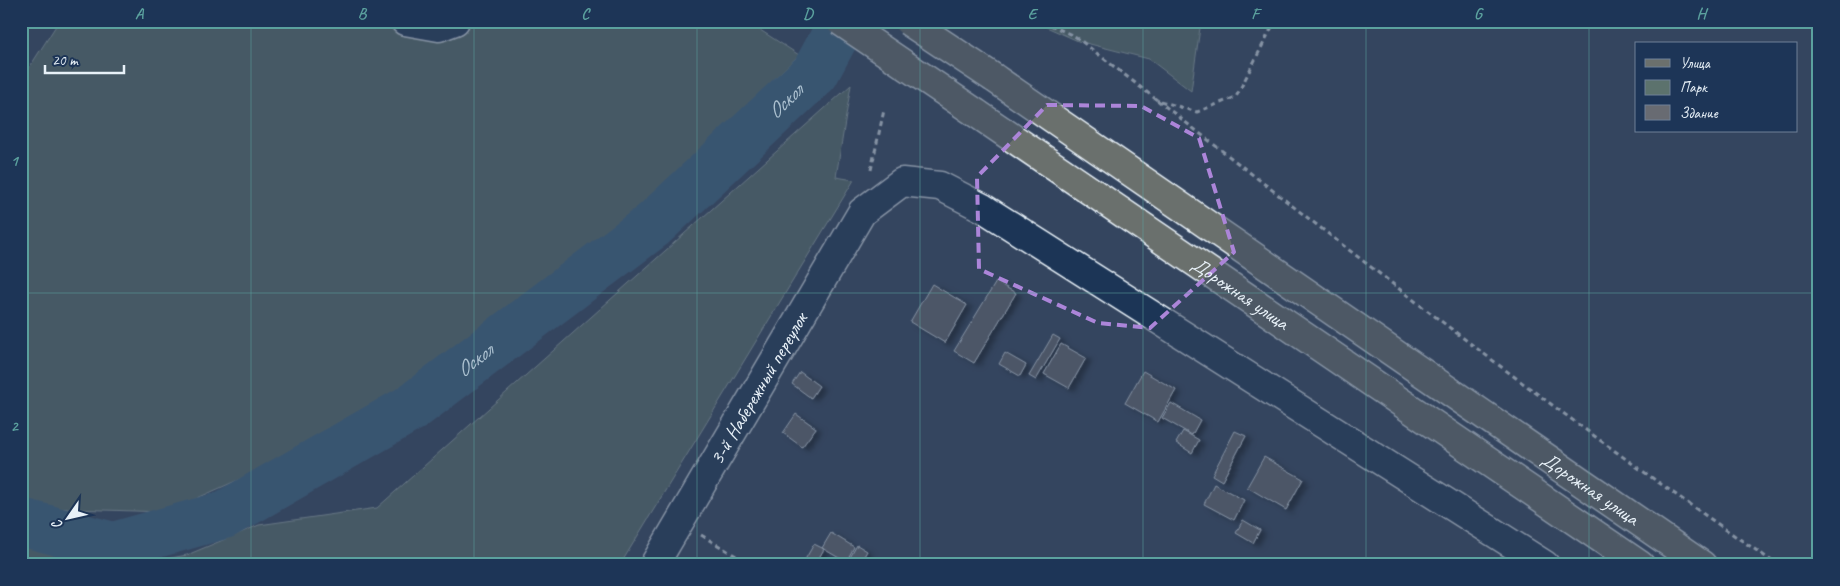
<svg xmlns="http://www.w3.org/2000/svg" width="1840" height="586" font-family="Caveat,sans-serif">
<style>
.green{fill:#5c726d;stroke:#a2b2b2}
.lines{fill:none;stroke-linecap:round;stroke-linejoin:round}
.river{stroke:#3e6886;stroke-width:48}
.building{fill:#686b72;stroke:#e8f1f8;filter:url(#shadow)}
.minor-casing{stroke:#e8f1f8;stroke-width:31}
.major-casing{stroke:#e8f1f8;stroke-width:31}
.path{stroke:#e8f1f8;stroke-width:3;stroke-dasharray:5 4;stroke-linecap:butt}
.minor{stroke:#1d3557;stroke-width:28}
.major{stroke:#6b706d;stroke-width:28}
.major-bridge-casing{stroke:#e8f1f8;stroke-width:31;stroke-linecap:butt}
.major-bridge{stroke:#6b706d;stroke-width:28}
.marked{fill:none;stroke:#ac85d9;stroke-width:4;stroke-dasharray:10 6;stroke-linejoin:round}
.grid{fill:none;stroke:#5ba19e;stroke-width:1;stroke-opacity:0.55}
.labels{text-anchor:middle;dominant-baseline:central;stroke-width:4.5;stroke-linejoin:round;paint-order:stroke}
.street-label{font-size:20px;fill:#e8f1f8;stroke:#1d3557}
.water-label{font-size:21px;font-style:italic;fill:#acc1d0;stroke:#1d3557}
.neatline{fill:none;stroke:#5ba19e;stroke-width:2}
.grid-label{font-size:16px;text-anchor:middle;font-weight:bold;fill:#5ba19e}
</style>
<defs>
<filter id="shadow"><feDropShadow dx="5.5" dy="3" stdDeviation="2.5" flood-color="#0009"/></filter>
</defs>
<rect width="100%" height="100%" fill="#34455f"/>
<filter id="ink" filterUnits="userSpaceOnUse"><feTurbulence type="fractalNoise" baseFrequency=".02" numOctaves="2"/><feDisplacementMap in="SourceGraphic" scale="10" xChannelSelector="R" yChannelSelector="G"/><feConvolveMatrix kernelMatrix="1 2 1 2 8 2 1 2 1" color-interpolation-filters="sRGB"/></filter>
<g filter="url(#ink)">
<path class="green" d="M59,21H746L799,55L611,239L448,361L319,444L166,512L41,508L21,496V66L29,68Z
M1033,21H1201L1191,91L1149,59L1078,41Z
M851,85L836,177L854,180L620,565H134L187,555L259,525L377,508Z
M21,541L97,565H21Z"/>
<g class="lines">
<path class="river" id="s1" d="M21,522L113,546L224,515L411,408L653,225L815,73L843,21"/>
</g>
<path class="building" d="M996,282L1016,293L974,363L954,351Z
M932,284L967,305L945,343L910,322Z
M1053,335L1060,339L1036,380L1029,376Z
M1061,344L1086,358L1069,388L1044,374Z
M1005,353L1026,365L1020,376L999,364Z
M1143,371L1176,390L1158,422L1125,403Z
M800,372L819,386L811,398L792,384Z
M1171,403L1200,420L1192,435L1162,418Z
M796,414L816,428L802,447L783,433Z
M1183,431L1199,440L1192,453L1176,443Z
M1235,431L1246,436L1222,481L1212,475Z
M1264,457L1303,479L1286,510L1247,487Z
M1214,484L1244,500L1234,520L1204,504Z
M1243,520L1260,530L1253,543L1236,533Z
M831,533L854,547L846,562L822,548Z
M814,544L824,549L815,565H802Z
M857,545L867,551L859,565H846Z"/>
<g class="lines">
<g class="minor-casing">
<g id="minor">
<path d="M405,21L439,27L455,21"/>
<path id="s2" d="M654,565L862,212L902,182L940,186L983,208L1545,565"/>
</g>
</g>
<g class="major-casing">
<g id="major">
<path id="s3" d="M994,78L1702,565"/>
<path id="s4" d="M976,113L1640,565"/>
</g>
</g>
<path class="path" d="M1042,21L1076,37L1157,100L1197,112L1236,97L1275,21
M1157,100C1361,259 1563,421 1778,565
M871,170L884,110
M701,535L751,565"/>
<use href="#minor" class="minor"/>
<use href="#major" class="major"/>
<g class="major-bridge-casing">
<path id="major-bridge" d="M840,21L976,113
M908,21L994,78"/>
</g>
<use href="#major-bridge" class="major-bridge"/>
</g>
</g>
<path d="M0 0H1840V586H0ZM1047,105L1141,106L1199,138L1234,252L1150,328L1098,323L979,269L977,177Z" fill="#34455f" fill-opacity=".55" fill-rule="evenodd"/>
<path class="marked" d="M1047,105L1141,106L1199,138L1234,252L1150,328L1098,323L979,269L977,177Z"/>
<path class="grid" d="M251,21V565M474,21V565M697,21V565M920,21V565M1143,21V565M1366,21V565M1589,21V565M21,293H1819"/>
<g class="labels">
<g class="street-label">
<text stroke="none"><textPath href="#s4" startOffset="320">Дорожная улица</textPath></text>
<text stroke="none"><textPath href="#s2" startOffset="205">3-й Набережный переулок</textPath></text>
<text stroke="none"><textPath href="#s3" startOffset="724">Дорожная улица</textPath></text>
</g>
<g class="water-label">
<text stroke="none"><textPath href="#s1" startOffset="910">Оскол</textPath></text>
<text stroke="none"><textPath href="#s1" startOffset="505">Оскол</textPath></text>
</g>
</g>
<rect width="1840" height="586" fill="none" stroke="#1d3557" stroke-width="55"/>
<rect x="1635" y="42" width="162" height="90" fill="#1d3557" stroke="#6e8097"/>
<rect x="1645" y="59" width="25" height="8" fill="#6b706d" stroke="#6e8097"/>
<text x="1680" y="68" font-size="15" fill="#e8f1f8">Улица</text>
<rect x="1645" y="80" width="25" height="15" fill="#5c726d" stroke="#6e8097"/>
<text x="1680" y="92" font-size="15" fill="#e8f1f8">Парк</text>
<rect x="1645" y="105" width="25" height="15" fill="#686b72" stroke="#6e8097"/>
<text x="1680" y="118" font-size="15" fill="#e8f1f8">Здание</text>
<g transform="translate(68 518) rotate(236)" stroke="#1d3557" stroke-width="4" paint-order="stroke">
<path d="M0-4L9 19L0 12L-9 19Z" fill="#e8f1f8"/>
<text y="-8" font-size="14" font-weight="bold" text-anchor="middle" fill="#e8f1f8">С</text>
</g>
<path d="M45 65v8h79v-8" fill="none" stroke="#e8f1f8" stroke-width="2.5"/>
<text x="52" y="65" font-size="15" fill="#e8f1f8" stroke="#1d3557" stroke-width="4" paint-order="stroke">20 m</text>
<rect x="28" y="28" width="1784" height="530" class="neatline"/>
<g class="grid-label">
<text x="139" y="19">A</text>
<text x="362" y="19">B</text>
<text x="585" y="19">C</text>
<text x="808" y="19">D</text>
<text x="1032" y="19">E</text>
<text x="1255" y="19">F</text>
<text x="1478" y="19">G</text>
<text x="1701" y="19">H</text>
<text x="14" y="166">1</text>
<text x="14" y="431">2</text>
</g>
</svg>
